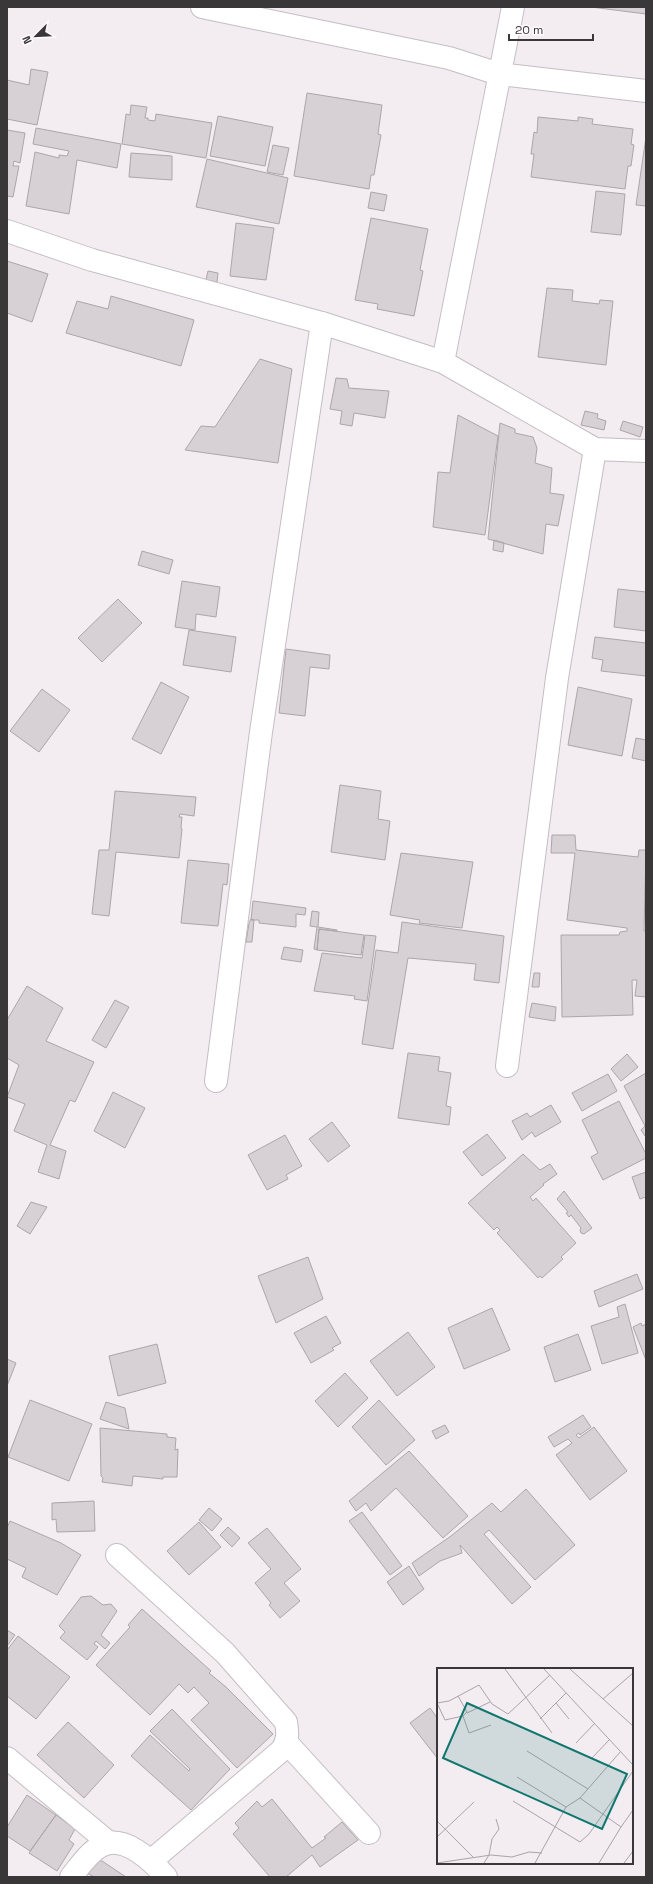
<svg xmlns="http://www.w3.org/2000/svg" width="653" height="1884" font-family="'Space Grotesk',sans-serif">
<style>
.building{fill:#d7d0d4;stroke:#aca6aa}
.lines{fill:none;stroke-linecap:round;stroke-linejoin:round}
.minor-casing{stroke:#c4bec2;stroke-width:24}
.minor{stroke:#fff;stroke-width:22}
.inset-road{fill:none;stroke:#a9a4a7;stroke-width:1}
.view{fill:#0f766e;fill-opacity:0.15;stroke:#0f766e;stroke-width:2}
.inset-edge{fill:none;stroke:#3a3739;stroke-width:2}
</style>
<rect width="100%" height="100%" fill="#f3ecf1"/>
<path class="building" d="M591,7H646V14Z
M31,69L48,72L37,125L7,119V80L29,85Z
M307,93L382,105L378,134L381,135L374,175H371L369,189L294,176Z
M131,105L147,107L145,118H148V120L155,121L156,114L212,123L206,158L122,144L126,114L130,115Z
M218,116L273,127L265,166L210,156Z
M538,117L578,121V117L593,119L592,124L633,129L631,144L634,145L631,166H628L625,189L531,177L534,154H531L534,132L537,133Z
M36,128L121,144L117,168L77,160L69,214L26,206L35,152L59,158V155L67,156L69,151L33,144Z
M7,130L25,133L20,163L14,161L13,166H19L13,197L7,196Z
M646,137V206L636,205Z
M273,145L289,148L283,175L267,172Z
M131,153L172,156V180L129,177Z
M207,159L288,178L279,224L196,207Z
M596,191L625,194L621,235L591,232Z
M371,192L387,195L384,211L368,208Z
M371,218L428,229L420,270L423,271L414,316L377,309L378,304L355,300Z
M236,223L274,228L266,280L230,276Z
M7,261L48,274L32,322L7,313Z
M208,271L218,273L217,282L206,280Z
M547,288L573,290L572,301L599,304L600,300L613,301L606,365L538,357Z
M111,296L194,320L181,366L66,333L77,301L108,309Z
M260,359L292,369L278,463L185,450L201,426L215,427Z
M336,378L347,379L349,388L389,391L385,418L354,413L352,426L340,424L342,411L330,409Z
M585,411L598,414L597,418L606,421L604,430L581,425Z
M458,415L498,436L485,535L433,527L438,472L450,473Z
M623,421L643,427L640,437L620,430Z
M500,423L515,429V433L533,437L537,448L535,463L552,468L550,493L564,495L558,526L546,524L543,554L488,539Z
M494,540L504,543L503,552L493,550Z
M142,551L173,560L169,574L138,565Z
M182,581L220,587L216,617L196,614L195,630L175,627Z
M618,589L646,592V631L614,627Z
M118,599L142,623L102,662L78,638Z
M189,630L236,637L231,672L183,665Z
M595,637L646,643V676L601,671L603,660L592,658Z
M286,649L330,655L329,669L310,667L305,716L279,713Z
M161,682L189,697L161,754L132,739Z
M578,687L632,699L622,756L568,745Z
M42,689L70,710L39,752L10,731Z
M636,738L646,740V761L632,758Z
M340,785L381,791L378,819L390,821L385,860L331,852Z
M115,791L196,797L194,816L180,814L179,817H182L181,828L182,829L179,858L116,852L109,916L92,914L99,850H109Z
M552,835H575L576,850L638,857L639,850H646L644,931H646V997L635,996L637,980H632L633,1015L562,1017L561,935H619L620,932L627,931V928L567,920L575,853H551Z
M401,853L473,862L462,928L419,923L420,920L390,915Z
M188,860L229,864L227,885L223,884L218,926L181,923Z
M253,901L306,908L305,915L296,914V927L259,923V920H251Z
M312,911L319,912L318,927L337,930V931L319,929L317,950L314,949L317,927L310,926Z
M251,919L254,920L252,942H246L249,923Z
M402,922L504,936L499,983L474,980L476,964L408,958L393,1049L362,1044L376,950L398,953Z
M319,929L364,935L361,955L317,950Z
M365,935L376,936L367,1001L354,999L355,996L314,991L322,953L362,958Z
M284,947L303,950L301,962L281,959Z
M534,973H540L539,987H532Z
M27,986L63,1008L46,1041L94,1062L75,1102L70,1100L50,1145L66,1151L59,1179L38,1172L47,1145L14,1131L25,1104L7,1097L19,1065L7,1058V1020Z
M115,1000L129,1007L106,1048L92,1040Z
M532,1003L556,1007L555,1021L529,1017Z
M408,1053L440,1057L438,1071L451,1073L446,1106L451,1107L449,1125L398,1118Z
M627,1054L638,1067L621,1081L611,1069Z
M646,1073V1135L645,1136L641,1130L645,1126L624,1086Z
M608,1074L617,1091L582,1111L572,1093Z
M113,1092L145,1108L125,1148L94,1131Z
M619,1101L646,1154V1158L603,1180L591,1157L598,1153L582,1120Z
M551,1105L561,1122L535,1137L532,1132L522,1140L512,1121L527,1113L530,1117Z
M332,1122L350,1146L328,1162L309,1139Z
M487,1134L506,1158L482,1176L463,1152Z
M285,1135L302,1166L286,1175L288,1179L267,1190L248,1155Z
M523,1154L540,1170L550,1164L557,1174L543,1184L544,1185L530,1197L533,1201L536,1198L576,1243L561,1257L563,1259L542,1278L540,1276L538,1278L497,1233L500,1230L497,1227L494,1230L468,1203Z
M646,1172V1197L640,1199L632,1177Z
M564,1191L592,1228L584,1234L581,1233L580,1230L581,1228L571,1215L569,1217L566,1213L568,1212L557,1199Z
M31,1202L47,1207L30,1234L17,1226Z
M308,1257L323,1299L276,1323L258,1276Z
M637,1274L643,1289L599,1307L594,1291Z
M625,1304L638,1353L602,1364L591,1326L619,1317L617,1307Z
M492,1308L510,1350L464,1369L448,1328Z
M326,1316L341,1343L332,1348L334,1350L311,1363L294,1333Z
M641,1323L642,1326L646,1324V1360L633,1327Z
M408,1332L435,1367L397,1396L370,1361Z
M578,1334L591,1370L555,1382L544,1347Z
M157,1344L166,1383L118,1396L109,1356Z
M7,1359L16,1363L7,1386Z
M345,1373L368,1398L338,1427L315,1401Z
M30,1400L92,1424L69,1481L8,1457Z
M379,1400L415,1440L386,1465L352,1427Z
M106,1402L125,1408L129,1429L100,1419Z
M583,1415L591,1427L580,1435L579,1433L576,1435L579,1438L594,1427L627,1471L590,1500L556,1455L572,1443L568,1439L554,1447L548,1437Z
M445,1425L449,1432L436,1439L432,1431Z
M100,1428L167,1434V1437L176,1438L175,1450L178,1449L177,1477H163V1479L133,1476L132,1486L102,1482L103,1478L101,1476Z
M409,1451L468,1516L443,1538L396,1488L371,1511L366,1503L356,1511L349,1501Z
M526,1489L575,1545L535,1580L489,1530L484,1534L531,1587L512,1604L460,1545L462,1553L440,1561L419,1576L412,1563L451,1536L492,1503L501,1512Z
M94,1501L95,1531L57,1532L56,1519L52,1520V1503Z
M209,1508L222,1519L212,1531L199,1520Z
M362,1512L402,1566L390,1575L349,1521Z
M10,1521L61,1543L81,1555L57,1595L22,1577L26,1568L7,1559V1528Z
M199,1522L221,1547L189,1575L167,1551Z
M228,1527L240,1538L232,1547L220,1535Z
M267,1528L301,1569L284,1583L300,1601L280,1618L269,1605L271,1603L255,1583L271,1569L248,1543Z
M409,1566L424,1589L403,1605L387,1582Z
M91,1596L103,1605L111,1604L117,1611L101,1635L110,1643L105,1649L96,1641L94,1644L98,1647L87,1660L60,1638L65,1632L59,1626L81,1597Z
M142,1609L211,1671L209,1673L226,1687L273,1734L237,1768L191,1720L209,1703L194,1687L188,1693L179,1684L150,1715L96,1665L130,1627L128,1625Z
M7,1630L15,1635L7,1646Z
M18,1636L70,1677L36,1719L7,1696V1650Z
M430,1708L438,1719V1759L410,1723Z
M172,1709L230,1769L191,1810L131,1756L150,1735L189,1771L190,1769L150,1731Z
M68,1722L114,1765L84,1798L37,1755Z
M27,1795L56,1815L30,1851L7,1836V1827Z
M272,1799L312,1848L326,1838L324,1837L342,1822L358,1840L320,1867L312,1855L286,1877H270L233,1834L239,1828L235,1823L257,1801L262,1807Z
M56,1815L75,1829L69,1840L74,1844L57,1871L29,1853Z
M98,1860L102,1861L126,1877H94L87,1873Z"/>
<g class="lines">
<g class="minor-casing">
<path id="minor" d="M202,7L449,58L499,74L646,91
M7,231L92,260L322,323L443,362L595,449L646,451
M443,362L513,7
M507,1066L557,678L595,449
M216,1081L261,732L322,323
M117,1555L225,1653L286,1722C288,1733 288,1740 282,1750L152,1860
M287,1743L369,1833
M7,1758L108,1842
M71,1877C80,1866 89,1852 101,1846C124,1833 153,1862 166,1877"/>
</g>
<use href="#minor" class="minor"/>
</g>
<g transform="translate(437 1668)">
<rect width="196" height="196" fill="#f3ecf1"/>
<path class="inset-road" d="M68,1L115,65M107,1L196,97M133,1L196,58M166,31L196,5M0,35L12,33L42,17L55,36L71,46L113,7M0,35L8,52L26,48L30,44L21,28M119,35L132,51M30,45L53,34M26,48L32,65L54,57M103,51L129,25M139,75L158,55M90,83L151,121M155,90L173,71M80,109L129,139M143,130L184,159L196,142M76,133L143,174L152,166L196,103M0,153L36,189M0,169L37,134M0,195L54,187L75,189L92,184L105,185M47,195L52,187L55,171L62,161L59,151M98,195L129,139L143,130L184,83M162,195L184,159M187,195L196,183"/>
<path class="view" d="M30,35L190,106L165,161L6,90Z"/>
<rect width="196" height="196" class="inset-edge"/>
</g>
<rect width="653" height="1884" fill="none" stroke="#3a3739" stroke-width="16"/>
<g transform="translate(36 36) rotate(246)" stroke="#fffafd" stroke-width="3" paint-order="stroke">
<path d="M0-3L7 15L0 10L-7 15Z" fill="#3a3739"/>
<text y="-6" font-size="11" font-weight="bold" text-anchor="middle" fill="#3a3739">N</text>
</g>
<path d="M509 34v6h84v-6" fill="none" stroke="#3a3739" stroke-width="2"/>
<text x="515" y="34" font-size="12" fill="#3a3739" stroke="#fffafd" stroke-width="3" paint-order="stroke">20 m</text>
</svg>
